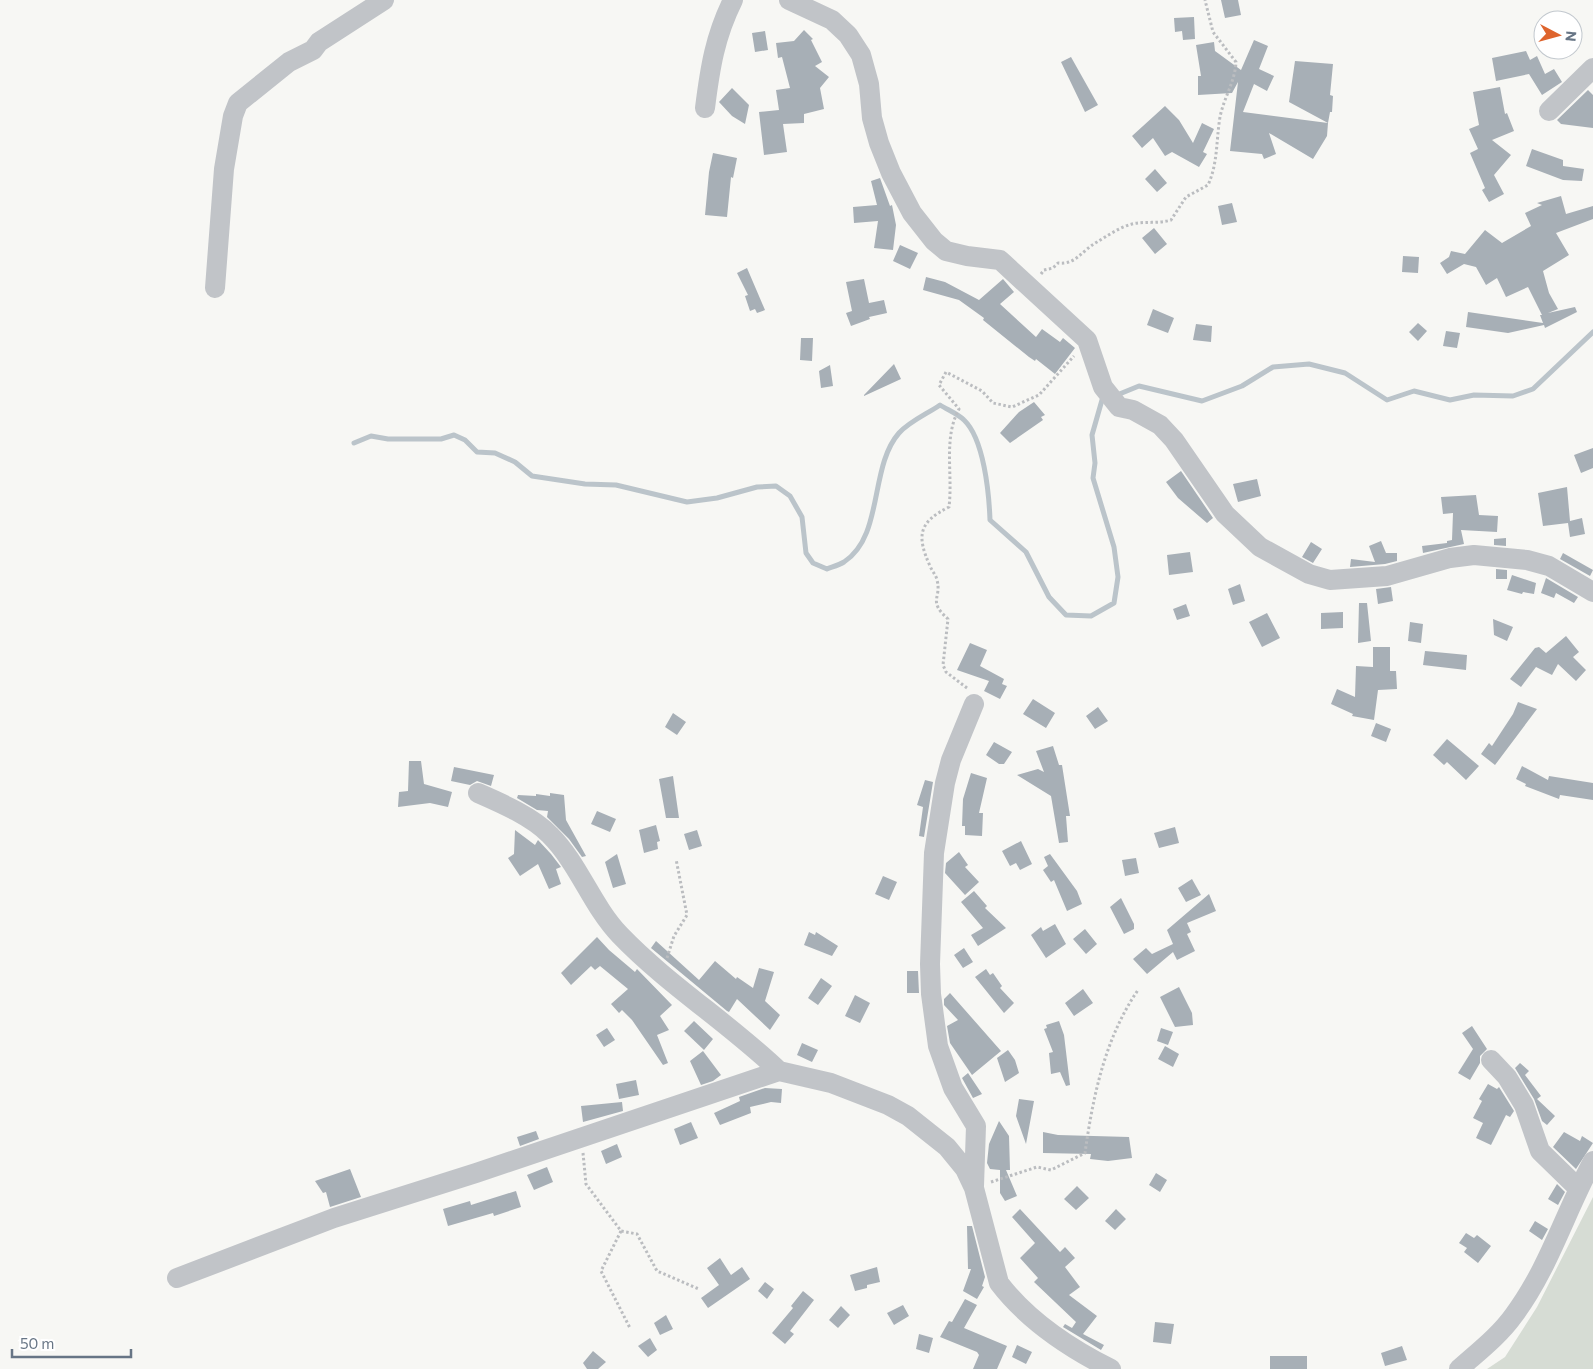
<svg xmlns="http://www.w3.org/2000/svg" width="1593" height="1369" font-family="Commissioner,sans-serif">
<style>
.green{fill:#d6dcd4}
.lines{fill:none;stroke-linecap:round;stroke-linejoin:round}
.stream{stroke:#bbc4ca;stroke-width:5}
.building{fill:#a7afb6}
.path{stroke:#bbbdc0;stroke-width:3;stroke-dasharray:2.5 2.5;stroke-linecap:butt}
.minor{stroke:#c1c4c8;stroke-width:20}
</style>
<rect width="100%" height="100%" fill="#f7f7f4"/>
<path class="green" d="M1593,1197V1369H1487L1505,1357L1537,1307Z"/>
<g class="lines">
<path class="stream" d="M1117,395L1139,386L1202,401L1242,386L1273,367L1309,364L1345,373L1387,400L1414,391L1450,400L1474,395L1513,396L1533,389L1593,332
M354,443L371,436L388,439H441L454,435L465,440L477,452L495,453L515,462L532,476L585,484L616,485L687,502L717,498L757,487L776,486L790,496L802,517L806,553L813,563L827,569C832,567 839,565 844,562C884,536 869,467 899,433C910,421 927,414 940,405C948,410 958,414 964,420C984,439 989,493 990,520L1026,552L1049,597L1066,615L1091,616L1114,603L1118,577L1114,547L1093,478L1095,463L1092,435L1102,400L1106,398"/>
</g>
<path class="building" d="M1221,0H1238L1241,15L1225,18Z
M1194,17L1195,39L1183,40L1182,31L1175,32L1174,18Z
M804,30L813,39L811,40L822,62L815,66L829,77L820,88L824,109L804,114V123L783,124L787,152L764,155L759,112L779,110L776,90L790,88L782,57L778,58L776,43L794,41Z
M765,31L768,50L755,52L752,33Z
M1254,40L1268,46L1259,69L1274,76L1267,91L1254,84L1243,112L1328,123L1327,136L1313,159L1269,133L1276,154L1264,159L1262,154L1230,151L1238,82L1232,93L1198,95V76H1201L1196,45L1214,42L1215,51L1241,70Z
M1526,51L1530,60L1537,56L1545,74L1554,69L1562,82L1542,95L1529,74L1496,81L1492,58Z
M1071,57L1098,105L1085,112L1061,62Z
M1295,61L1333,64L1330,95L1333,96L1332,112H1330L1328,123L1289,102Z
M1500,87L1505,114L1507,113L1514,131L1492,140L1511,155L1494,175L1504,194L1489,202L1482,190L1485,188L1470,153L1478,149L1469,129L1479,125L1473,92Z
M732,88L749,105L745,124L732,116L719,102Z
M1588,90L1593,95V128L1561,124L1557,120Z
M1165,106L1179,120L1193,143L1202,123L1214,129L1203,152L1207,154L1199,167L1172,152L1165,156L1153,138L1142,148L1132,136Z
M1532,149L1563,160V166L1584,169L1582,181L1563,180L1526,166Z
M713,153L737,158L733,178L731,177L727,217L705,215L709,172Z
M1155,169L1167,183L1157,192L1145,179Z
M880,178L890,206L892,205L896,225L893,250L874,248L878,221L854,223L853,207L877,205L871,181Z
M1561,196L1566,214L1593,206V219L1556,233L1569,255L1543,271L1549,293L1558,309L1548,313L1575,307L1577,312L1545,328L1544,325L1508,333L1466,327L1468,312L1543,323L1540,315H1542L1528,287L1506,297L1497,278L1486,285L1476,267L1464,264L1447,274L1440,263L1449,257L1451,251L1465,254L1485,230L1502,243L1531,226L1525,213L1542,205L1537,203Z
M1232,203L1237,222L1222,225L1218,206Z
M1154,228L1167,244L1155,254L1142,238Z
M900,245L918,253L910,269L893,261Z
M1403,256L1419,257L1418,273L1402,272Z
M747,268L765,310L757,313L755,309L750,311L745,296L748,295L737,273Z
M926,277L945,282L979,300L1003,279L1014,292L1000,304L1036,337L1042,329L1060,342L1063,338L1075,348L1055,374L1036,359L1035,361L1029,357L983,320L984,318L959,300L923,290Z
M864,279L869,303L884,300L887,313L869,317L870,319L851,326L846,313L852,311L846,282Z
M1153,309L1174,318L1168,333L1147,325Z
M1418,323L1427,331L1418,341L1409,332Z
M1196,324L1212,326L1211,342L1193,340Z
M1446,331L1460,333L1457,348L1443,346Z
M801,338H813L812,361L800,360Z
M894,364L901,379L864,396V395Z
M830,365L833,386L821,388L819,371Z
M1034,402L1045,415L1041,417L1043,420L1010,443L1000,433L1019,412Z
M1593,448V468L1581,473L1574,455Z
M1181,471L1213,518L1207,523L1178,498L1166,482Z
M1257,479L1261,496L1238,502L1233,484Z
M1567,487L1570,521L1582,518L1585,534L1570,537L1568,523L1543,526L1538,493Z
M1476,495L1479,515L1498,516L1497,532L1461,530L1464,544L1423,553L1422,546L1447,543V541L1452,540L1453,513L1443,514L1441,497Z
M1506,538V546L1494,545V539Z
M1381,541L1386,553H1397V561L1385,564L1350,567L1351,559L1375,562L1369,546Z
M1311,542L1322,549L1313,563L1302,557Z
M1190,552L1193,572L1169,575L1167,555Z
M1563,553L1593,570L1590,576L1560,559Z
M1496,569L1507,570V579H1496Z
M1512,575L1536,583L1534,594L1523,592L1522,594L1507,590Z
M1546,578L1578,597L1574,603L1556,593L1554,598L1541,593Z
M1240,584L1245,601L1233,605L1228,589Z
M1391,587L1393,601L1378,604L1376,589Z
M1359,603H1367L1371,641L1358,643Z
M1186,604L1190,616L1177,620L1173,609Z
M1343,612V628L1321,629V613Z
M1267,613L1280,638L1262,647L1249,622Z
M1493,619L1513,627L1507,641L1494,635Z
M1410,622L1423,624L1421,643L1408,641Z
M1566,636L1579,652L1573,657L1586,670L1576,681L1558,664L1552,675L1536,667L1521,687L1510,679L1535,648L1539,647L1546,653Z
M970,643L987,650L980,666L1004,679L1002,684L1007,686L1000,699L984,691L989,681L957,670Z
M1373,647H1390V671H1396L1397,689L1378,690L1374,720L1352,716L1353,714L1331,704L1337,689L1355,697L1356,666L1373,667Z
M1425,651L1467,655L1466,670L1423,665Z
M1033,699L1055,713L1046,728L1023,714Z
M1518,702L1537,709L1495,765L1481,754L1489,743L1492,746L1513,714Z
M1098,707L1108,721L1095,729L1086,716Z
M673,713L686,722L677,735L665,727Z
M1376,723L1391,729L1386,742L1371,736Z
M1447,739L1479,766L1466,780L1447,762L1444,765L1433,755Z
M994,742L1012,752L1004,764H999L986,755Z
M1053,746L1059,765H1062L1070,816H1066L1068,842L1059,843L1051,796L1017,775L1038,769L1044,772L1036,751Z
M409,761H421L424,784L452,792L448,807L430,803L398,807L399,792L408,791Z
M1522,766L1548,780L1549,776L1593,783V800L1560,795L1559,799L1525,786L1526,784L1516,779Z
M454,767L494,775L491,786L477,781L470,785L451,781Z
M971,773L987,778L979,813H983L982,836L965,835V826H962L963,799Z
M673,776L679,818H666L659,779Z
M925,780L933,782L924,837L919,836L923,807L917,805Z
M550,793L564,795L566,820L586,856L582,857L569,839L547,817L548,811L537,810L517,798L518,795L536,796V794L550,796Z
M597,811L616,819L610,832L591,824Z
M656,825L660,841L657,842L658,849L644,853L639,830Z
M1175,827L1179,843L1159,848L1154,833Z
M515,830L535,845L538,840L551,854L561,867L556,869L561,884L549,889L538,864L520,876L508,858L514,854Z
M697,830L702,846L689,850L684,834Z
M1021,841L1032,864L1020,870L1016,863L1010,866L1002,851Z
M959,852L968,865L965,867L979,882L965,895L945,873L946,863Z
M617,854L626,884L613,888L605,862Z
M1050,854L1077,891L1082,904L1067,911L1054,880L1051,882L1043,870L1048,866L1044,857Z
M1136,858L1139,873L1125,876L1122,860Z
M883,876L897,882L889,900L875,894Z
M1192,879L1201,895L1186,902L1178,888Z
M974,891L987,906L985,908L1006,928L978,946L971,935L983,928L961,902Z
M1209,894L1216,911L1187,923L1191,932L1187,934L1195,951L1177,960L1173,952L1147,974L1133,959L1146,948L1152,954L1173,944L1167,930Z
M1121,898L1134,924V929L1124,934L1110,907Z
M1055,924L1066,944L1046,958L1031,935L1041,927L1043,931Z
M1085,929L1097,944L1086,954L1073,939Z
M809,932L815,935L816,932L838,946L832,956L804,945Z
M597,937L609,950L635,972L637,969L672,1005L660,1016L669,1030L657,1035L668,1063L663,1065L632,1020L622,1010L619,1013L611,1004L628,989L600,966L595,970L591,966L571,985L561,973Z
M656,941L699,980L715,961L736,979L737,977L753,988L759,968L774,972L765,1001L780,1015L770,1030L737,999L729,1012L727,1011L651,948Z
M964,948L973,962L963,968L954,955Z
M986,969L990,975L993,973L1002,986L1000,988L1014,1003L1004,1013L975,977Z
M907,971H918L919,993H907Z
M821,978L832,986L818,1005L808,998Z
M1179,987L1192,1013L1193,1025L1175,1027L1160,997Z
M1083,989L1093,1003L1074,1016L1065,1003Z
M950,993L1001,1051L972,1075L950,1043L947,1026L958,1020L944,1005V999Z
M855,995L870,1003L860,1023L845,1016Z
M694,1021L713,1039L704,1050L684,1031Z
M1059,1021L1064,1035L1070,1085L1066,1086L1060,1072L1051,1074L1049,1053L1053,1052L1044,1029L1047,1028L1046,1025Z
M1472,1026L1487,1049L1480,1056V1063L1470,1080L1458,1073L1473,1049L1462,1033Z
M607,1028L615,1040L604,1047L596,1035Z
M1161,1028L1173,1032L1168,1045L1157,1041Z
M802,1043L818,1050L812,1062L797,1055Z
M1165,1046L1179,1054L1173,1067L1158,1059Z
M1008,1050L1015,1060L1019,1073L1005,1082L997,1058Z
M703,1051L721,1075L713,1081L701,1085L690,1061Z
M1520,1063L1529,1071L1525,1075L1541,1096L1537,1099L1555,1116L1547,1125L1542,1121L1534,1099L1515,1068Z
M968,1073L982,1094L973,1098L962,1078Z
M636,1080L639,1095L619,1099L616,1084Z
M1488,1084L1497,1089L1499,1087L1514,1111L1510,1117L1506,1115L1491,1145L1476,1138L1483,1123L1473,1118L1482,1101L1479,1099Z
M765,1088L782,1089L781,1103L771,1102L750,1107L751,1113L720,1125L714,1113L740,1101L739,1097Z
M1019,1099L1034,1101L1026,1144L1016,1116Z
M622,1102L623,1111L583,1122L581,1106Z
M999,1121L1009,1136L1010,1170H1006L1017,1196L1005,1201L1000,1193V1170L990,1169L987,1163L989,1144Z
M691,1122L698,1138L680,1145L674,1129Z
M536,1131L539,1139L520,1146L517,1137Z
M1043,1132L1058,1135L1129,1137L1132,1158L1108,1161L1090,1159L1091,1154L1043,1153Z
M1564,1132L1580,1141L1582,1136L1593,1143L1576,1169L1553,1147Z
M617,1144L622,1157L606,1164L601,1151Z
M547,1167L553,1182L534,1190L527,1175Z
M350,1169L361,1197L330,1207L326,1192L323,1193L315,1181Z
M1156,1173L1167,1180L1160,1192L1149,1185Z
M1557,1184L1565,1192L1558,1205L1548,1199Z
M1077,1186L1089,1198L1076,1210L1064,1199Z
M516,1191L521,1207L494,1216L493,1213L448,1226L443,1209L470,1201L471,1205Z
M1020,1209L1060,1252L1065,1247L1075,1258L1065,1267L1080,1287L1069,1295L1097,1316L1083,1334L1104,1345L1101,1350L1063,1327L1065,1324L1072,1328L1076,1322L1034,1282L1038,1278L1020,1258L1035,1243L1012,1217Z
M1116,1209L1126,1219L1115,1230L1105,1221Z
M1535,1221L1548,1229L1542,1240L1529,1231Z
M967,1226H972L985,1277L982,1286L984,1287L977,1299L963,1291L971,1269H968Z
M1466,1233L1474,1238L1477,1235L1491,1246L1478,1263L1464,1252L1467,1248L1459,1243Z
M720,1258L731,1275L742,1267L750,1279L708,1308L701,1298L719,1285L707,1268Z
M877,1267L880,1282L867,1285V1288L855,1291L850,1275Z
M765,1282L774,1289L767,1299L758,1291Z
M803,1291L814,1300L790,1331L794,1334L785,1344L772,1333L793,1308L791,1306Z
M965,1299L977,1305L964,1328L1007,1346L997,1369H973L979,1355L977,1352L940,1337L949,1321L952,1322Z
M903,1305L909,1316L894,1325L887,1313Z
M841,1306L850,1315L838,1328L829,1320Z
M666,1315L673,1329L660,1335L654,1323Z
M1155,1322L1174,1324L1171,1344L1153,1342Z
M919,1334L933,1338L929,1353L916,1349Z
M650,1338L657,1350L648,1357L638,1346Z
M1017,1345L1032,1352L1026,1364L1012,1357Z
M1402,1346L1407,1360L1385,1366L1381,1353Z
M593,1351L606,1362L598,1369H587L583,1363Z
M1270,1356H1307V1369H1270Z"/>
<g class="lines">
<path class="path" d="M1041,274L1044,270L1053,268L1058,263C1076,265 1081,251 1097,242C1107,236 1120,227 1132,224C1145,221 1158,224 1171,220L1186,197L1208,185C1218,163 1216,141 1220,117C1224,97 1235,82 1236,62L1213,32L1205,0
M967,688L946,672L943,665L948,619C927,600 942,599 937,580C936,575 932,571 930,566C916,535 919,522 949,507C953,474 943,438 959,409L939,385L946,372L982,391L993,403L1012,407L1039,395L1074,356
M667,958L674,936L687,915L676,859
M583,1153L586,1184L621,1231L637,1234L657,1271L699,1289
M991,1182L1037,1167L1051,1170L1085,1153C1093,1096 1105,1038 1138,990
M621,1231L601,1271L630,1328"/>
<path class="minor" d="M789,0L832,20L848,35L861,55L869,84L872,118L879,143L891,173L912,213L934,241L946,251L967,256L1000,260L1087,340L1103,387L1119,407L1133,410L1160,425L1174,440L1225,514L1260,547L1309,574L1330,580L1387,576L1450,558L1474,555L1527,560L1549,566L1593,592
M705,108C710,68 715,36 733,0
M1549,111L1593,68
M215,288L224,169L233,116L238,103L289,62L313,50L319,42L384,0
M478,793C501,803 533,817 550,835C579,864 592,906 620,935C668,985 729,1023 779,1071
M1491,1060L1507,1077L1524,1105L1540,1151L1578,1188
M974,1186L976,1126L953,1088L938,1046L931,994L930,964L934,853L945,783L951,760L974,704
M177,1278L334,1218L476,1173L779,1071L831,1083L888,1105L908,1116L947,1147L965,1169L974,1188L999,1283C1028,1321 1069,1348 1111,1369
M1459,1369C1478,1352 1499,1336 1514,1315C1549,1268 1565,1212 1593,1161"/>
</g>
<g transform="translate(1558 35) rotate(96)"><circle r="24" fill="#ffffff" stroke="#c2c8ce"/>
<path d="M0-4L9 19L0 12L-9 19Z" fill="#de642d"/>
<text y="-8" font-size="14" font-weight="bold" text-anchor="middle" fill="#677585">N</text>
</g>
<path d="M12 1349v8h119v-8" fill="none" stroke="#677585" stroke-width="2.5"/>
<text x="20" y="1349" font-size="15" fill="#677585" stroke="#ffffff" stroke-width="4" paint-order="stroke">50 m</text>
</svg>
